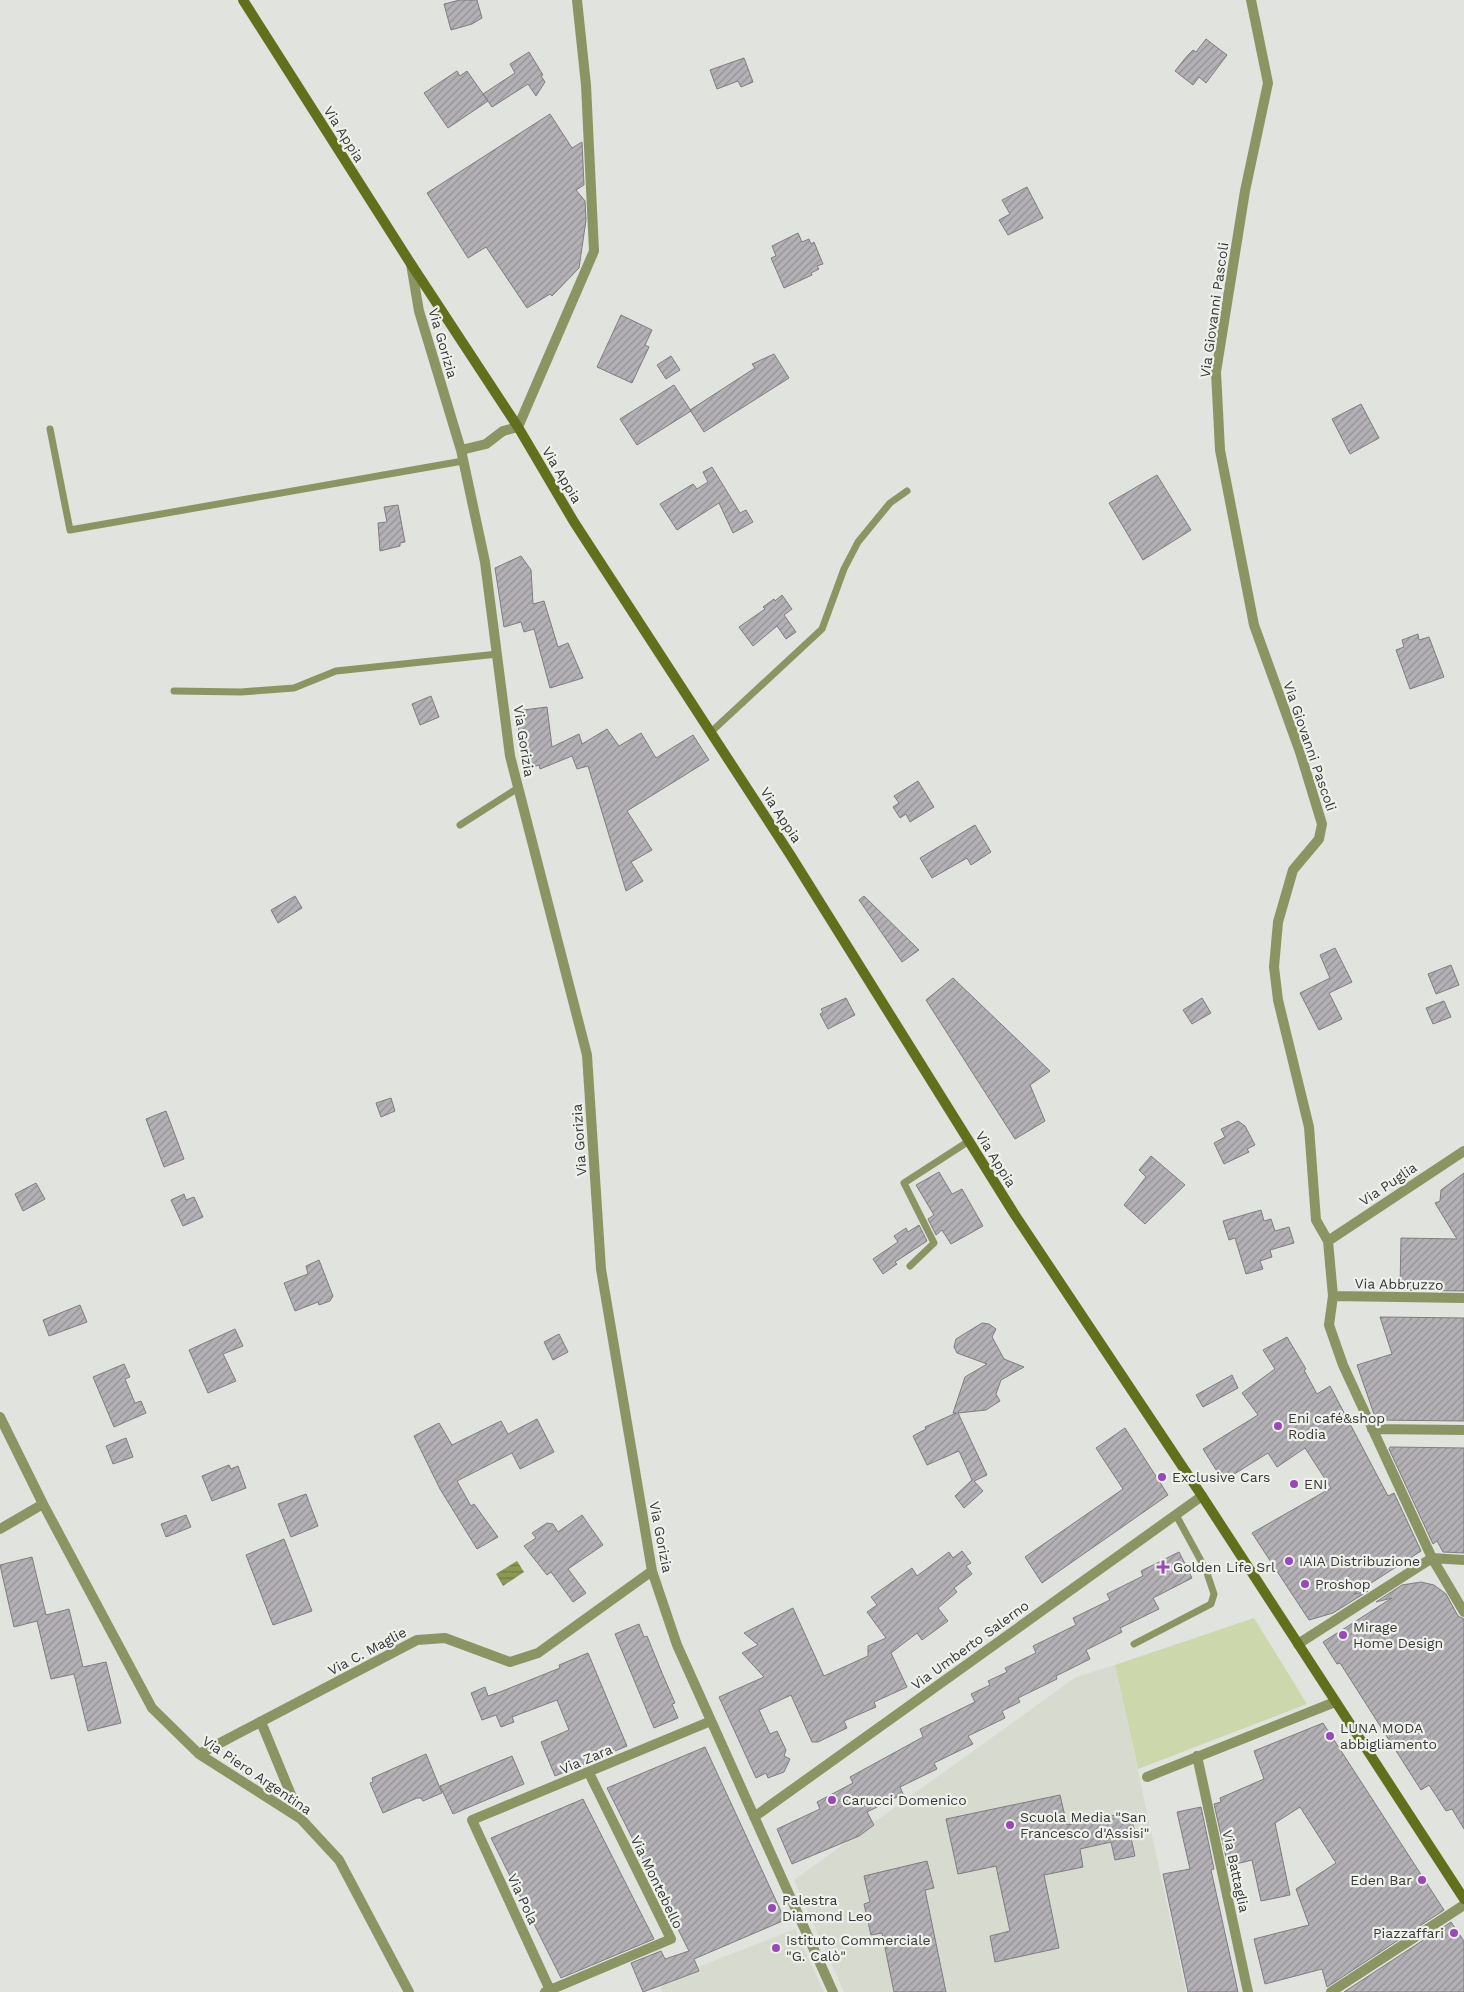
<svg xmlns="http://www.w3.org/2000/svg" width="1464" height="1992" font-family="'Work Sans',sans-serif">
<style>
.built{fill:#d7dace}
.green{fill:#cdd7ac}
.water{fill:url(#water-rules)}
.building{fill:url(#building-hatch);stroke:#7f7d81}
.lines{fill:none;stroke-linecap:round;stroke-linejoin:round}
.lane{stroke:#8b9564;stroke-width:7}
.street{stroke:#8b9564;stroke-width:10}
.secondary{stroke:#626f1c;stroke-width:10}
.poi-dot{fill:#9848b7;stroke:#eef0eb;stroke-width:2}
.labels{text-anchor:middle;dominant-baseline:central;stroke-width:4.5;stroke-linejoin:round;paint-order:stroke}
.street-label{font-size:14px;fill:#383937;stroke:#eef0eb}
.poi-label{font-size:14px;fill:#383937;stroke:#eef0eb;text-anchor:start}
</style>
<defs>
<pattern id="water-rules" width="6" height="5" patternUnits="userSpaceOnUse" patternTransform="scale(1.25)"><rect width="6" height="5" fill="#8b9852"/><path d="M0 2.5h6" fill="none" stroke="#737d45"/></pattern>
<pattern id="building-hatch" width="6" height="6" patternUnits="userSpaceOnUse" patternTransform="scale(1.25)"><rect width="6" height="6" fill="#b3b1b5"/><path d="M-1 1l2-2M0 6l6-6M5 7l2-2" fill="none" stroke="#939194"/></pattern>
</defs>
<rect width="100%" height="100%" fill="#e1e3de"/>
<path class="built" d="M1115,1665L1186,1992H844L794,1880L1076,1677Z
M795,1929L824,1992H662L660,1985L699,1971L698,1967Z"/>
<path class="green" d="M1254,1618L1307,1704L1138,1769L1115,1665Z"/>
<path class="water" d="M517,1561L524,1572L503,1586L496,1574Z"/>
<path class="building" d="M460,0H477L482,18L472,24L451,30L444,4Z
M1206,39L1227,55L1206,83L1199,77L1193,85L1175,71L1187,56L1193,50L1196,52Z
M529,52L543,75L541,76L545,82L536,96L528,84L492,107L483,94L515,73L510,64Z
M744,58L753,82L741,87L738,81L717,89L710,70Z
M457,71L460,76L467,71L488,101L448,128L424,93Z
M550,114L572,148L582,142L584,185L576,190L585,201L586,220L579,268L552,296L550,294L527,308L486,247L468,258L427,193Z
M1027,187L1043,218L1008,235L999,220L1010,214L1002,200Z
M798,233L802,242L809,239L811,244L814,242L823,264L817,266L819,269L811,273L812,275L784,288L771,258L776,256L772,246Z
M621,315L652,330L645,345L649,347L632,383L597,367Z
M774,354L789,378L704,432L690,410L755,368L752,364Z
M671,356L680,370L666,379L657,365Z
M674,385L691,411L637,445L620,419Z
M1361,404L1379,438L1350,454L1332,419Z
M712,467L740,513L746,510L753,522L733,533L719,503L677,530L660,504L693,484L697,489L708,482L703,472Z
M1157,475L1191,530L1143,560L1109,503Z
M398,505L405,542L400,543V546L380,551L378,523L387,522L384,507Z
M521,556L531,570L533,604L544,601L558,647L568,643L583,678L550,688L534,629L524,632L521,622L504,627L495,568Z
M782,595L792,609L784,615L796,632L786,639L777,626L753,646L739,627L765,609L763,607L774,599L775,601Z
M1418,634L1419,640L1429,637L1444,677L1410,689L1396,650L1404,647L1402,640Z
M431,696L439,717L420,725L412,704Z
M547,707L552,747L579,734L582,744L607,729L619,746L641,733L656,758L693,735L709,760L627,811L652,850L631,862L643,881L626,891L588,766L577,769L572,756L540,769L539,765L524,770L516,711Z
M918,781L934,807L910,822L906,814L900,818L893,807L899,803L894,796Z
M975,825L991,852L971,865L967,858L932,878L920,858Z
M295,896L302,908L278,923L271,910Z
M864,896L919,950L902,962L859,900Z
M1335,948L1352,982L1329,993L1342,1019L1319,1030L1300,993L1330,978L1320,955Z
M1451,965L1459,985L1436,994L1428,974Z
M953,978L1050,1071L1030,1085L1045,1121L1015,1139L926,1000Z
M846,998L855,1015L828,1029L820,1014L823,1012L821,1009Z
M1202,998L1211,1013L1192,1024L1183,1010Z
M1444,1001L1451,1017L1433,1024L1426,1008Z
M391,1098L395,1111L381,1117L376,1103Z
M166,1111L184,1159L164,1167L146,1119Z
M1238,1121L1245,1126L1255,1145L1247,1149L1249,1152L1224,1164L1214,1143L1225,1137L1221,1129Z
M1151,1156L1185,1185L1145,1224L1124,1205L1146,1177L1139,1170Z
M939,1172L952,1194L962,1189L983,1226L951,1244L942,1230L936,1235L928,1219L934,1215L916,1185Z
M1464,1173V1291L1400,1290L1401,1238L1457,1239L1435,1203L1440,1201L1441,1190Z
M36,1183L45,1199L23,1211L15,1194Z
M184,1194L186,1200L194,1197L203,1217L183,1226L171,1200Z
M1261,1210L1264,1221L1271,1219L1275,1231L1289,1227L1294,1243L1270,1250L1272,1257L1260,1261L1263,1269L1246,1274L1235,1238L1229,1240L1223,1221Z
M919,1225L927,1241L895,1262L897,1264L883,1274L873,1259L898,1242L894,1236L906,1228L908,1232Z
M319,1260L333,1296L330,1301L319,1305L318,1302L295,1311L284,1283L308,1274L306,1266Z
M80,1305L87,1322L49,1336L43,1320Z
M1380,1317L1464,1318V1421L1376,1420L1357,1365L1392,1354Z
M982,1323L989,1324L996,1329L992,1337L1004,1359L1024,1367L1001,1380L996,1394L1000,1401L986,1410L958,1413L987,1475L974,1481L983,1491L964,1508L955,1496L972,1480L959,1451L927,1465L913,1436L926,1429L925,1427L956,1413H953L965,1377L987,1364L957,1353L954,1347L956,1339Z
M235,1329L243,1346L223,1354L236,1381L208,1393L189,1350Z
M559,1334L568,1352L553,1360L544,1342Z
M1287,1337L1306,1369L1304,1370L1317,1394L1330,1386L1388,1496L1394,1493L1421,1551L1354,1594L1368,1591L1333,1613L1309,1620L1252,1533L1331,1488L1305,1448L1277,1467L1268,1453L1223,1481L1203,1449L1258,1415L1242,1393L1275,1369L1263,1350Z
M124,1364L130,1377L125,1379L135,1403L141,1401L146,1413L114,1427L93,1377Z
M1232,1375L1238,1388L1203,1407L1196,1395Z
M537,1419L554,1452L520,1469L512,1453L457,1481L471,1506L474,1504L498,1537L477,1549L440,1489L414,1436L439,1423L452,1445L501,1421L508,1434Z
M1125,1428L1168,1495L1042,1583L1025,1557L1123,1489L1096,1448Z
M126,1438L133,1457L113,1464L106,1446Z
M1390,1447L1464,1448V1553L1443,1552L1437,1541L1433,1544L1389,1449Z
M229,1465L231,1469L238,1466L246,1488L212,1501L202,1476Z
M306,1494L318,1526L291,1537L278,1504Z
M186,1515L191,1527L166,1537L161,1524Z
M582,1515L603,1545L568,1569L586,1593L573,1602L551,1572L547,1575L524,1546L536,1538L532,1533L547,1523L553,1524L558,1532Z
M284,1539L312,1611L273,1625L246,1555Z
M962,1551L971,1563L966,1566L972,1574L954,1588L957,1592L938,1608L948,1621L922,1640L917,1633L891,1653L907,1687L874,1702L876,1707L844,1721L847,1728L818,1742H812L791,1695L759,1710L770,1734L777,1731L786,1750L784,1756L790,1759L784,1772L768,1778L766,1773L756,1778L719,1697L764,1677L742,1653L758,1645L744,1633L793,1608L824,1676L868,1656V1646L886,1638L867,1612L877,1605L871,1597L912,1568L917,1576L949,1552L953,1558Z
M1179,1552L1192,1578L1153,1598L1159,1609L1120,1628L1122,1632L1086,1650L1090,1659L1056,1676L1057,1679L1018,1698L1020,1702L1002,1711L1005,1718L968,1736L973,1744L934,1763L937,1769L900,1787L903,1794L867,1812L874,1825L859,1836L792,1864L777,1829L820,1809L817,1802L853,1783L850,1777L923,1737L920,1729L975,1702L971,1694L990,1685L988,1681L1007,1672L1005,1668L1036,1653L1033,1646L1076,1625L1073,1618L1110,1600L1107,1594L1143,1576L1141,1571Z
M32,1557L46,1615L69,1609L83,1667L106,1662L121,1723L88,1731L74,1674L51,1679L37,1621L14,1627L0,1565Z
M1421,1582L1434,1585L1446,1594L1458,1616L1464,1619V1829L1452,1809L1446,1811L1429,1785L1421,1790L1340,1663L1337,1664L1323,1642L1392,1598L1376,1602L1402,1585Z
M639,1624L644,1637L647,1636L662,1673L675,1703L672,1704L678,1718L654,1728L615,1634Z
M588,1653L627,1746L555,1776L541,1742L569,1730L557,1700L512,1717L514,1722L501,1727L496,1715L482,1720L471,1693L485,1687L488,1696L500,1692L560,1668L559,1665Z
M1323,1723L1444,1910L1327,1987L1322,1969L1265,1984L1254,1939L1309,1925L1296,1889L1336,1863L1300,1807L1275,1823L1290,1895L1261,1901L1252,1860L1228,1866L1214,1804L1221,1802L1220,1798L1264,1779L1254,1751Z
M705,1747L785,1920L694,1959L699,1971L643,1992L631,1963L661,1951L665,1959L689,1951L607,1788Z
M426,1754L442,1793L423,1801L421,1798H417L383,1813L370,1783L373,1782L372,1778Z
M512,1756L524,1784L453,1814L440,1786Z
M1060,1795L1067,1825L1121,1814L1123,1823L1132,1821L1136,1837L1131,1838L1135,1856L1115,1860L1111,1842L1080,1849L1083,1867L1044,1875L1059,1948L995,1962L990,1936L1010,1931L996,1866L958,1874L946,1819Z
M583,1799L654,1939L561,1978L491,1838Z
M1201,1807L1214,1869L1211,1870L1238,1992H1188L1163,1874L1190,1869L1177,1812Z
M927,1861L934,1888L925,1890L946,1992H894L882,1933L871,1935L864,1904L870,1902L864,1876Z
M1451,1922L1464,1941V1992H1344Z"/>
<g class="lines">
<path class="lane" d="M50,429L70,530L463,461
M174,691L241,692L294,688L336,671L498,654
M711,732L822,629L844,569L858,542L890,503L907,491
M460,825L518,788
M910,1266L934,1243L904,1183L969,1141
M1134,1644L1211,1604L1214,1594L1206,1570L1176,1515"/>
<path class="street" d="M1251,0L1268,83L1245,191L1216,372L1220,450L1254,625L1300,752L1322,824L1319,839L1293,870L1278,922L1274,967L1278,1000L1309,1127L1316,1220L1328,1241L1333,1296L1329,1325L1343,1365L1432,1558L1464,1612
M411,264L419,311L461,450L485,562L510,756L587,1055L601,1269L652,1571L677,1645L833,1992
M461,450L486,444L503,431L518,427L594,251L586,85L577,0
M1328,1241L1464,1151
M1333,1296L1464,1298
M0,1417L43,1504L152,1708L199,1754L301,1819L339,1860L409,1992
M1372,1429L1464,1430
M0,1529L43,1504
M1298,1644L1432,1558L1464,1560
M261,1722L301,1819
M199,1754L417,1640L445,1638L510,1662L538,1653L652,1571
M1197,1756L1248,1992
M1147,1777L1335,1702
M754,1817L1202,1496
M550,1990L472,1820L711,1721
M545,1992L671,1939L589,1773
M1331,1992L1464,1905"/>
<path class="secondary" d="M243,0L411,264L518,427L574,522L791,856L1015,1215L1202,1496L1464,1899"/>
</g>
<g class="poi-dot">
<circle cx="1278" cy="1426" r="5"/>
<circle cx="1162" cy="1477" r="5"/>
<circle cx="1294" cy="1484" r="5"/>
<circle cx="1289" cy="1561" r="5"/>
<path d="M1160.5 1559.5h5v5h5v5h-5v5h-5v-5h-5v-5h5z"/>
<circle cx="1305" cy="1584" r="5"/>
<circle cx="1343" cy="1635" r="5"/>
<circle cx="1330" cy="1736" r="5"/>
<circle cx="832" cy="1800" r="5"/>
<circle cx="1010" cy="1825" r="5"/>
<circle cx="1422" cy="1880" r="5"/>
<circle cx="772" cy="1908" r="5"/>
<circle cx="1454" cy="1933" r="5"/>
<circle cx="776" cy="1948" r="5"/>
</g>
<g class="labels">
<g class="street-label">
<text transform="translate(344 134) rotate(58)">Via Appia</text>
<text transform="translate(1214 310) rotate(-82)">Via Giovanni Pascoli</text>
<text transform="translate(443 343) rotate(74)">Via Gorizia</text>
<text transform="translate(562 475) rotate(59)">Via Appia</text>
<text transform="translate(524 741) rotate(81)">Via Gorizia</text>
<text transform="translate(1310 746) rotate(71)">Via Giovanni Pascoli</text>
<text transform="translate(781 815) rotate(57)">Via Appia</text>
<text transform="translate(579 1140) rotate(-94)">Via Gorizia</text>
<text transform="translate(996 1159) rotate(58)">Via Appia</text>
<text transform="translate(1388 1184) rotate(-34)">Via Puglia</text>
<text transform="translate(1399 1284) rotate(1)">Via Abbruzzo</text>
<text transform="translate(661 1537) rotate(79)">Via Gorizia</text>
<text transform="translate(970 1645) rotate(-36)">Via Umberto Salerno</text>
<text transform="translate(367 1651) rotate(-28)">Via C. Maglie</text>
<text transform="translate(586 1759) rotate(-23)">Via Zara</text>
<text transform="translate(257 1775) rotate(34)">Via Piero Argentina</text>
<text transform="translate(1236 1871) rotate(78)">Via Battaglia</text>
<text transform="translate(657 1882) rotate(64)">Via Montebello</text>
<text transform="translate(523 1899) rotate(65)">Via Pola</text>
</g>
<g class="poi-label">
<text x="1288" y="1418">Eni café&amp;shop<tspan x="1288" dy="16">Rodia</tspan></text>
<text x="1172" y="1477">Exclusive Cars</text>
<text x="1304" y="1484">ENI</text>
<text x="1299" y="1561">IAIA Distribuzione</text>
<text x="1173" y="1567">Golden Life Srl</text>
<text x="1315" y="1584">Proshop</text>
<text x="1353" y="1627">Mirage<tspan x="1353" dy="16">Home Design</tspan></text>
<text x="1340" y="1728">LUNA MODA<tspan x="1340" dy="16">abbigliamento</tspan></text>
<text x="842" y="1800">Carucci Domenico</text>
<text x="1020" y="1817">Scuola Media "San<tspan x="1020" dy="16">Francesco d'Assisi"</tspan></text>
<text x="1412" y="1880" text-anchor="end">Eden Bar</text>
<text x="782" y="1900">Palestra<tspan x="782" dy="16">Diamond Leo</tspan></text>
<text x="1444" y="1933" text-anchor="end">Piazzaffari</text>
<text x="786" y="1940">Istituto Commerciale<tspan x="786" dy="16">"G. Calò"</tspan></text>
</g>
</g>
</svg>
